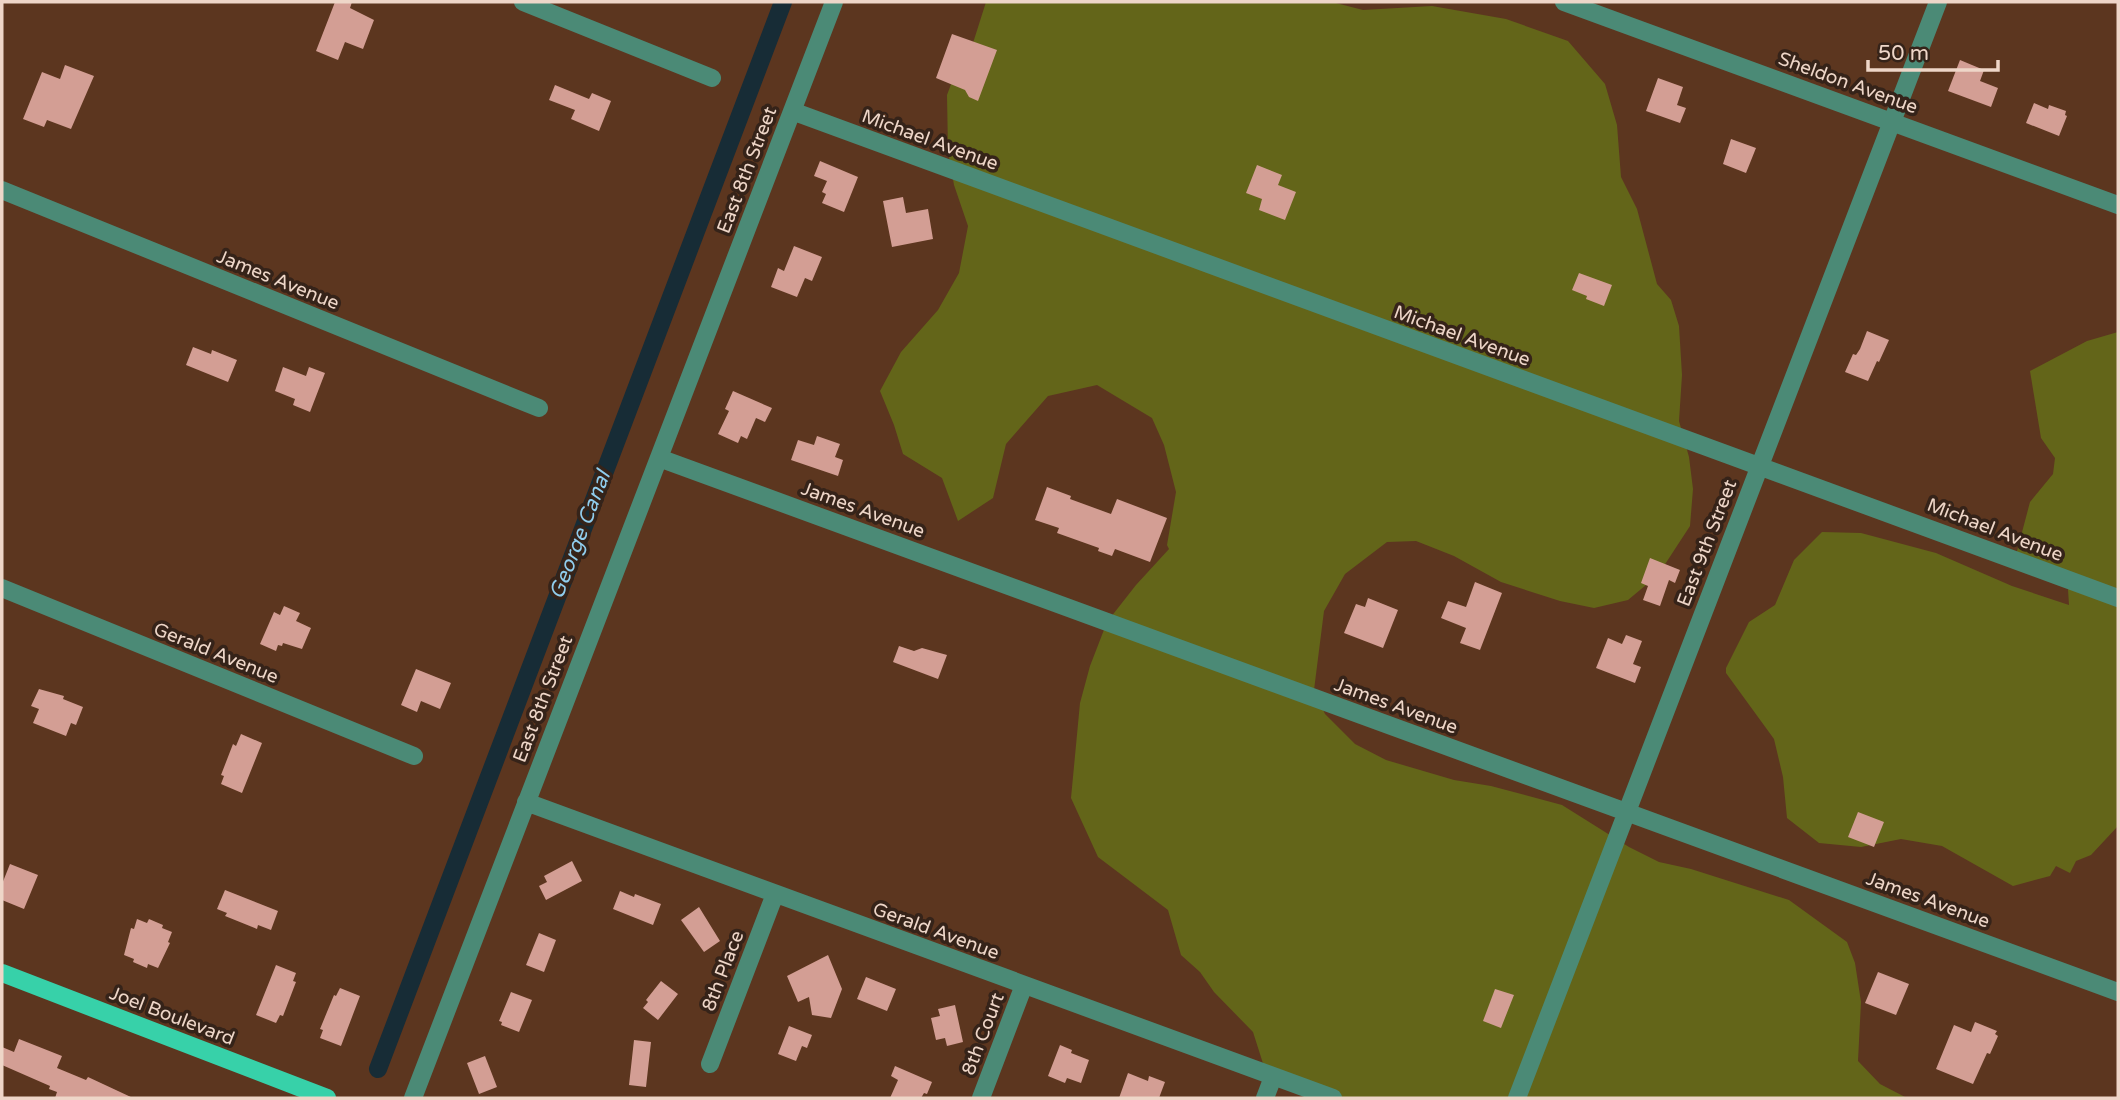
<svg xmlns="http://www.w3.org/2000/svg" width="2120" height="1100" font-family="'Varela Round',sans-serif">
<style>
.green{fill:#636519}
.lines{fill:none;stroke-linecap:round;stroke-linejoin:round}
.canal{stroke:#172c36;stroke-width:18}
.building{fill:#d39e94}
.minor{stroke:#4b8a76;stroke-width:18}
.major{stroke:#37d1a9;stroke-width:18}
.labels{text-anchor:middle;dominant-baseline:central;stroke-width:7;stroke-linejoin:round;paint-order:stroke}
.street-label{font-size:19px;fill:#eed6c8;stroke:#352319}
.water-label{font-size:21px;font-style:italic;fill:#90cded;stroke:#352319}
</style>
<rect width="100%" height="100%" fill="#5c361f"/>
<path class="green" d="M986,2H1332L1363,10L1432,6L1506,19L1568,41L1605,84L1617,125L1621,177L1637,209L1657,284L1671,300L1679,326L1682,375L1679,421L1689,457L1693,489L1690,526L1658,575L1628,600L1594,608L1560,601L1501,582L1454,556L1416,541L1387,542L1345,574L1324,611L1314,690L1325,714L1355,744L1386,760L1454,780L1491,786L1562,805L1629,847L1659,862L1691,869L1789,900L1847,942L1855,963L1861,1002L1858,1061L1880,1084L1907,1098H1328L1267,1076L1253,1032L1214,992L1200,972L1181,955L1168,910L1098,857L1071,798L1080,703L1090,666L1107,622L1136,585L1169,549L1167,545L1176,492L1164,445L1152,418L1097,385L1048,396L1006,444L993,498L958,521L942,478L903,454L894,425L880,391L901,352L938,310L959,273L968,226L954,185L948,151L947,95L966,44L973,43Z
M2118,332V826L2091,855L2076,861L2070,873L2056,866L2050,876L2013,886L1942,846L1901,839L1861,847L1819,843L1787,818L1783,777L1774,739L1726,673V668L1749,622L1775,605L1794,560L1822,532L1861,533L1936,553L2012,586L2069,605L2067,574L2016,555L2030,502L2053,474L2055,458L2041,438L2030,371L2087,341Z"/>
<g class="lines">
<path class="canal" d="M378,1069L783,2"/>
</g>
<path class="building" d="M335,2H352L350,8L374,20L363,49L345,42L338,60L316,51Z
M952,34L997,50L978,101L969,97L965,90L936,78Z
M1960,60L1984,70L1980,81L1998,88L1991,107L1948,91Z
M65,65L94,76L71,129L47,120L44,127L23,119L42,72L60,79Z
M1658,78L1683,87L1677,105L1686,108L1680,123L1646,111Z
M555,85L589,99L592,93L611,101L599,131L571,119L575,110L549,100Z
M2034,103L2048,109L2049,105L2066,111L2065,115L2067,116L2059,136L2026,123Z
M1731,139L1756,148L1746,173L1723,164Z
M820,161L858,177L844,212L822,203L826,194L822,192L827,181L814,176Z
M1257,165L1282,175L1278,185L1296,192L1285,220L1259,210L1262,199L1246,193Z
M903,197L906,213L928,209L933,239L892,247L883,201Z
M794,246L822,257L812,281L805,278L797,297L771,287L778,268L784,271Z
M1579,273L1612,285L1604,306L1586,299L1587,296L1572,290Z
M1867,331L1889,340L1879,362L1877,361L1868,381L1845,372L1853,354L1856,355L1860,349Z
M193,347L211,354L212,350L237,360L228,382L186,365Z
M283,367L306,376L309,367L325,373L310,412L293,405L295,399L275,391Z
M733,391L772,408L765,422L756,418L747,439L741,436L738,443L718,434L729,411L725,409Z
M817,436L840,444L835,457L843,460L838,476L791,460L798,440L814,445Z
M1047,487L1071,496L1070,499L1111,514L1117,499L1167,518L1150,562L1115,549L1112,556L1098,551L1099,548L1057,533L1059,528L1035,520Z
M1650,558L1680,570L1675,583L1669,580L1660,606L1643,600L1648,586L1641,583Z
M1475,582L1502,593L1480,650L1460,643L1466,628L1441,618L1448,601L1466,607Z
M1368,598L1398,610L1383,648L1344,633L1356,604L1365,607Z
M284,606L300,613L296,621L311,628L302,649L283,643L282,646L278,645L276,651L260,644L274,612L280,615Z
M1626,635L1642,641L1633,664L1641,667L1635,683L1596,668L1608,638L1622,644Z
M899,646L914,651L922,648L947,655L938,679L893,662Z
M416,669L451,683L440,709L421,701L417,712L401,705Z
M39,689L64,696L63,699L83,707L76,725L71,723L66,736L33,723L39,709L31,706Z
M241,734L262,743L242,793L221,784L224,776L221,775L233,744L236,746Z
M1858,812L1884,822L1874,847L1848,837Z
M572,861L582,881L546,900L539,886L547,882L544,876Z
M10,864L38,875L24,909L2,900V884Z
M225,890L278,911L271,930L258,925L257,929L225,916L227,913L217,909Z
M620,891L634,897L635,894L661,904L653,925L613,909Z
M699,907L720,941L704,952L681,920Z
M137,919L147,923L149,919L163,925L162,928L172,932L168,942L170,943L158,968L148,964L147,968L133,962L134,959L124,955L131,928L134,929Z
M539,933L556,940L544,972L526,965Z
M828,955L842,989L831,1018L812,1015L809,997L798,1002L787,976Z
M276,965L296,973L293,981L296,982L283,1016L280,1015L276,1023L256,1015Z
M1878,972L1909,984L1896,1015L1865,1003Z
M866,977L896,989L887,1011L857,999Z
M661,981L678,994L658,1020L643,1008L648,1002L646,1000Z
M340,988L360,996L341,1046L320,1038L323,1030L320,1029L334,995L336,996Z
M1495,989L1514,995L1501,1028L1483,1021Z
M511,992L532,1000L519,1032L501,1025L502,1022L499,1021Z
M955,1005L963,1042L947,1046L945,1038L936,1040L931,1018L940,1016L938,1009Z
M1975,1022L1997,1031L1995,1034L1998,1036L1990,1054L1987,1053L1973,1084L1936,1069L1954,1025L1971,1032Z
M789,1026L812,1035L807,1048L802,1046L796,1061L778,1054Z
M19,1039L62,1056L57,1068L86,1080L88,1077L133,1098H55L57,1092L49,1089L50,1086L2,1065V1047L14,1052Z
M634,1040L651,1042L646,1087L629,1085Z
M1060,1045L1072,1050L1071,1053L1089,1060L1081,1083L1067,1078L1065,1083L1048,1076Z
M485,1056L497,1087L479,1094L467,1063Z
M895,1066L932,1082L927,1094L924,1093L921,1098H890L898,1080L891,1076Z
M1128,1073L1148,1081L1149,1076L1165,1082L1159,1098H1119Z"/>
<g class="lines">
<path class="minor" d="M523,2L712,78
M1564,2L2118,205
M792,111L2118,598
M2,190L539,408
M659,458L2118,992
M2,588L414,756
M526,802L1333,1098
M710,1064L775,894
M413,1098L834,2
M981,1098L1024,985
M1265,1098L1273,1077
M1517,1098L1938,2"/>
<path class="major" d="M2,973L327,1098"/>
</g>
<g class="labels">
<g class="street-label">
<text transform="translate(1848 83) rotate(20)">Sheldon Avenue</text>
<text transform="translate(930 140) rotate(20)">Michael Avenue</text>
<text transform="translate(747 170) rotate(-69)">East 8th Street</text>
<text transform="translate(278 280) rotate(22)">James Avenue</text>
<text transform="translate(1462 336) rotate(20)">Michael Avenue</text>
<text transform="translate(863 510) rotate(20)">James Avenue</text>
<text transform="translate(1995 530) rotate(21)">Michael Avenue</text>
<text transform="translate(1707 543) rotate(-69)">East 9th Street</text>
<text transform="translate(216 653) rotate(22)">Gerald Avenue</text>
<text transform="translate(543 699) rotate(-69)">East 8th Street</text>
<text transform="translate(1396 706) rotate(20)">James Avenue</text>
<text transform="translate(1928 900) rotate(20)">James Avenue</text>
<text transform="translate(936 931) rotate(20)">Gerald Avenue</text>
<text transform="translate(723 971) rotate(-69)">8th Place</text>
<text transform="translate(172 1016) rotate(21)">Joel Boulevard</text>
<text transform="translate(983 1034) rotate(-69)">8th Court</text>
</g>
<g class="water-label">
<text transform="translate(580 535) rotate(-69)">George Canal</text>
</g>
</g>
<rect width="2120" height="1100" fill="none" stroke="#eed6c8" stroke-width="7"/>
<path d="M1868 60v10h130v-10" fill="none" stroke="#eed6c8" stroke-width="3.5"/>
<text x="1878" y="60" font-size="21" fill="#eed6c8" stroke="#352319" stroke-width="5" paint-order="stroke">50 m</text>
</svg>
